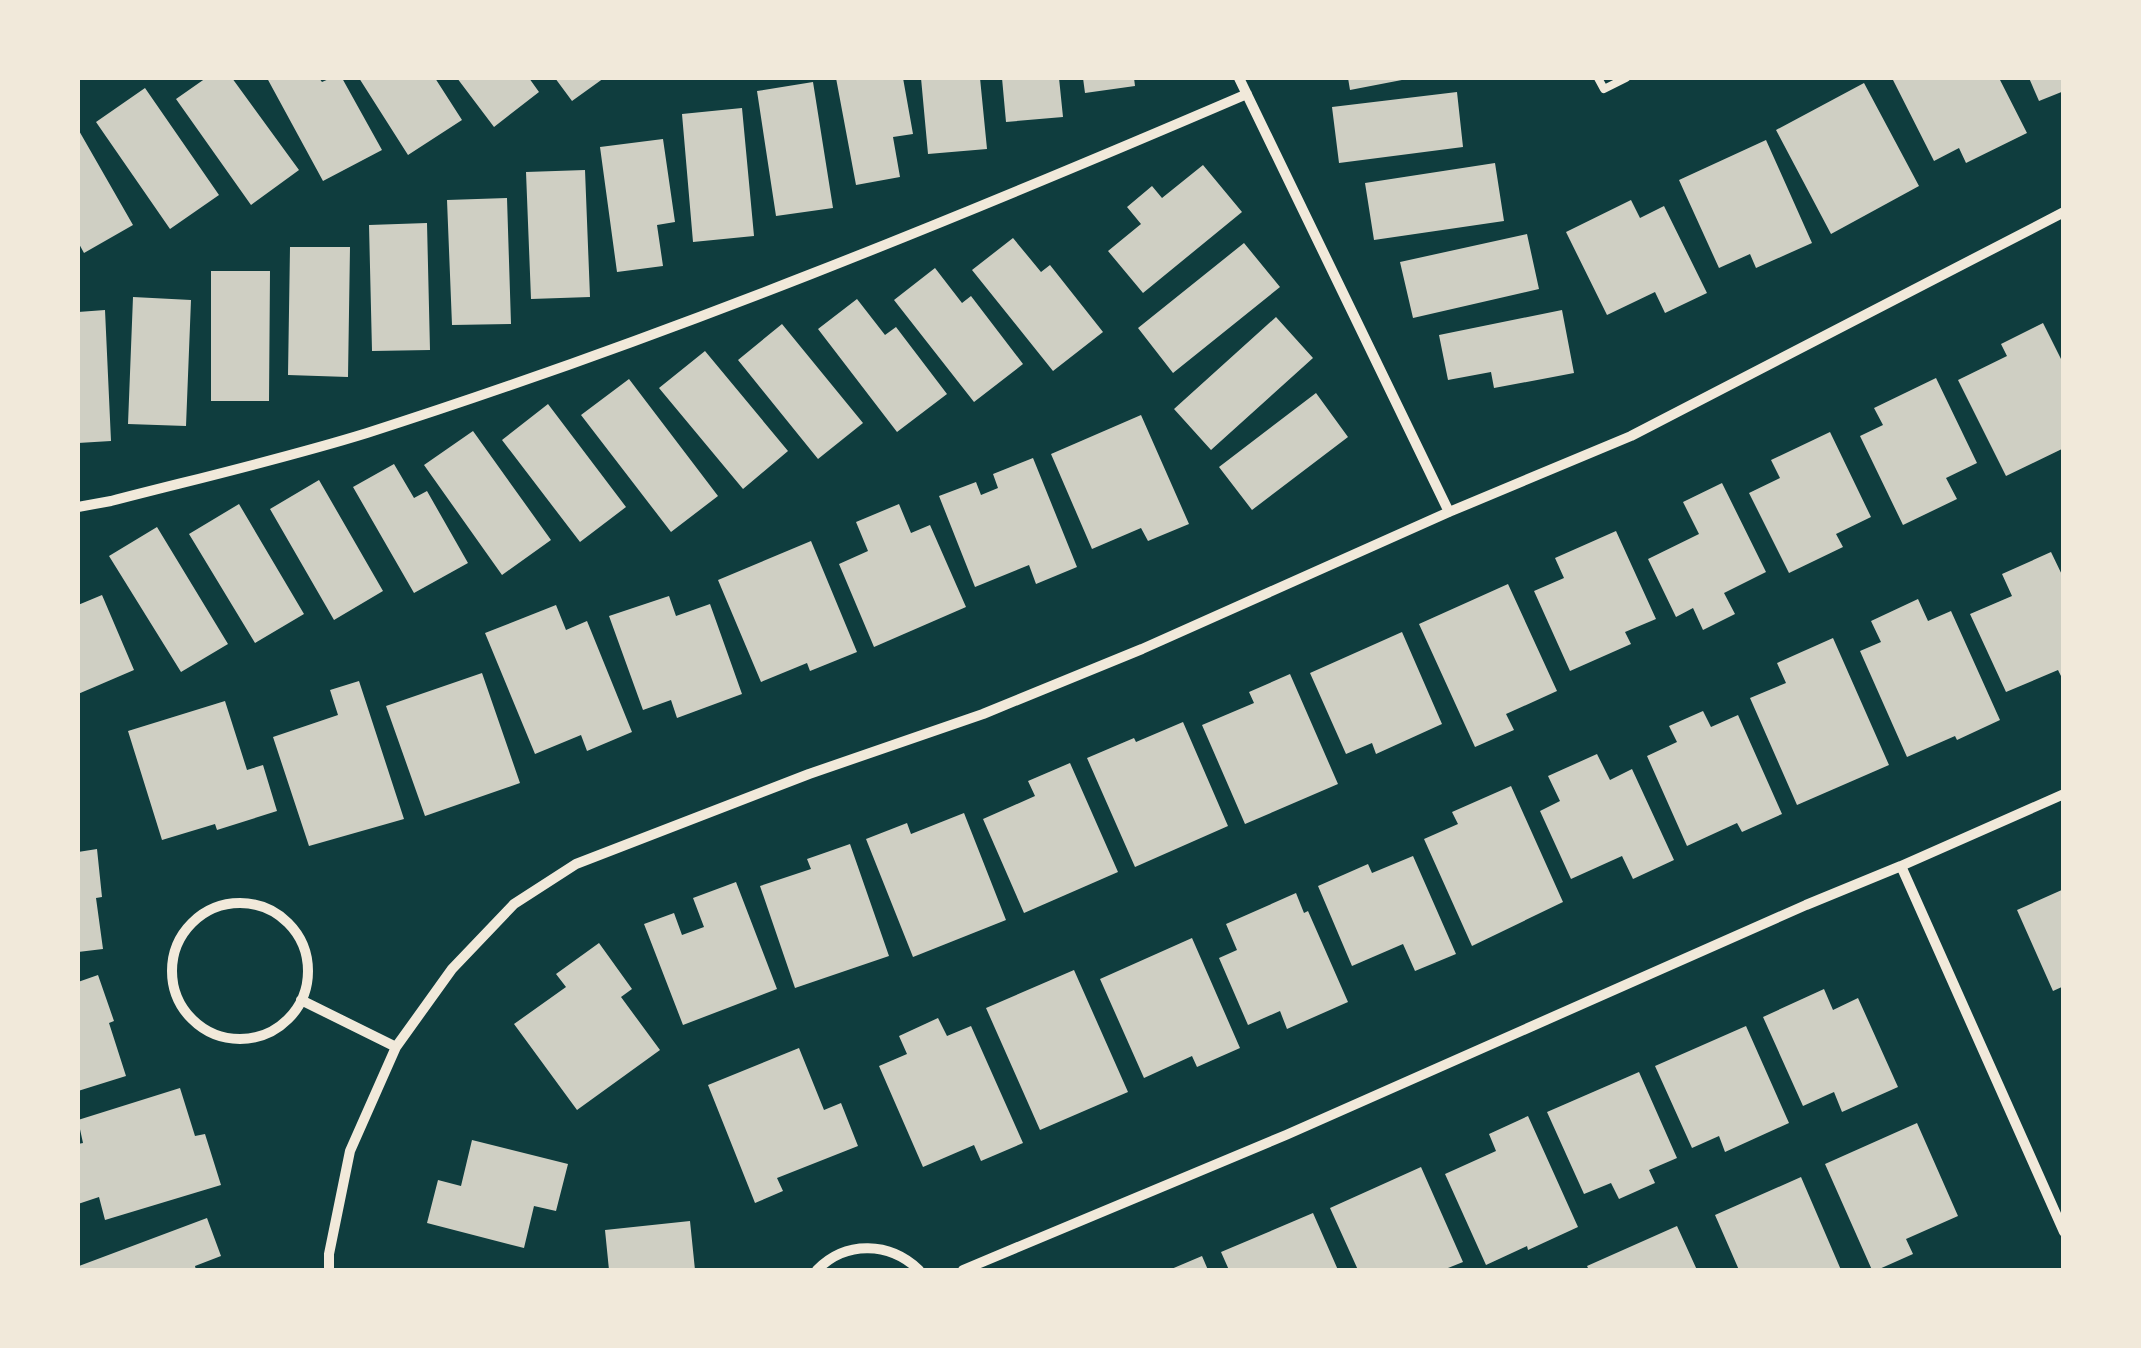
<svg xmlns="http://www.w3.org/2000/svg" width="2141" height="1348" font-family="'Fira Sans',sans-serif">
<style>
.building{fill:#cfcfc3}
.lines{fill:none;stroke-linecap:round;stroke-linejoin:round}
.service{stroke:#f1e9da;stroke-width:8}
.minor{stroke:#f1e9da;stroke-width:10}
</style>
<rect width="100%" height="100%" fill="#0f3d3e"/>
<path class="building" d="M206,78H232L299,170L251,205L176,99Z
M267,78H319L322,82L331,78H342L382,150L323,181Z
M359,78H435L462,120L408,155Z
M457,78H529L539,92L494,127Z
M555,78H604L572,101Z
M836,78H903L913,134L893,137L900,177L856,185Z
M921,78H980L987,149L928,154Z
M1002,78H1059L1063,117L1006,122Z
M1083,78H1134L1135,86L1085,93Z
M1348,78H1407V79L1350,90Z
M1892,78H1999L2027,133L1966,163L1959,148L1934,161Z
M2029,78H2064V91L2039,101Z
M813,82L833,208L776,216L757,91Z
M1864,83L1919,186L1831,234L1776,130Z
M145,88L219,195L170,229L96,122Z
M1457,92L1463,147L1339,163L1332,107Z
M742,108L754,236L693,242L682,114Z
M78,129L133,225L84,253L78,242Z
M663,139L675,222L657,225L663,266L617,272L600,147Z
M1766,140L1812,243L1756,268L1750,254L1719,268L1679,180Z
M1495,163L1504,221L1374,240L1365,183Z
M1203,165L1242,212L1143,293L1108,251L1141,224L1127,207L1152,186L1162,198Z
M585,170L590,297L531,299L526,172Z
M507,198L511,324L452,325L447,200Z
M1631,200L1640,218L1664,206L1707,293L1665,313L1655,292L1607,315L1566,232Z
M427,223L430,350L372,351L369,225Z
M1527,234L1539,289L1413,318L1400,262Z
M1013,238L1041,272L1050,265L1103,332L1053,371L972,270Z
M1244,243L1280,287L1173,373L1138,328Z
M290,247H350L348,377L288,375Z
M935,268L962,303L971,296L1023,364L974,402L894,300Z
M211,271H270L269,401H211Z
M133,297L191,300L186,426L128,424Z
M857,299L885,335L896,327L947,394L897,432L818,329Z
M105,310L111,441L78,443V312Z
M1562,310L1574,373L1494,388L1491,372L1448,380L1439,335Z
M1276,317L1313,358L1211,450L1174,409Z
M2043,323L2064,365V448L2006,476L1958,380L2007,356L2001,344Z
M782,324L863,423L818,459L738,360Z
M705,351L788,451L743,489L659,388Z
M1936,378L1977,463L1946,478L1957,499L1903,525L1860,436L1883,425L1874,408Z
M629,379L718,496L671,532L581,415Z
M1316,393L1348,437L1252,510L1219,467Z
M548,404L626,507L580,542L502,440Z
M1141,415L1189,524L1148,541L1141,528L1092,549L1051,454Z
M473,431L551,540L502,575L424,465Z
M1830,432L1871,517L1836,534L1843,547L1789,573L1749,493L1780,478L1771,460Z
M1033,458L1077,567L1036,584L1029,565L975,587L939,496L976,482L981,495L998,488L993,474Z
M394,464L414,498L427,491L468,563L414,593L353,487Z
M319,480L383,591L334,620L270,509Z
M1722,483L1766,572L1724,593L1735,614L1703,630L1693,608L1676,617L1648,559L1699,534L1683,502Z
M239,504L304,614L255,643L189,534Z
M899,504L911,533L930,525L966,607L874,647L839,564L868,551L856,522Z
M157,527L228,644L181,672L109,556Z
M1616,531L1656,619L1625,632L1631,644L1570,671L1534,591L1564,578L1555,558Z
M811,541L857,652L810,671L807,663L761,682L718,580Z
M2051,552L2064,579V682L2058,670L2006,692L1970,614L2012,596L2002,574Z
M1508,584L1557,691L1506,714L1514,730L1475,747L1419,624Z
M102,595L134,670L78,694V605Z
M669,596L676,616L710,604L742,694L677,718L671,700L643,710L609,616Z
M1918,599L1928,621L1951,611L2000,720L1957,740L1955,736L1907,757L1860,651L1881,642L1871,621Z
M556,605L566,630L587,621L632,732L587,751L581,735L535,754L485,633Z
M1402,632L1442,724L1376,754L1372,743L1346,754L1310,673Z
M1833,638L1889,765L1797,805L1750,698L1786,683L1777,663Z
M482,673L520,783L425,816L386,706Z
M1290,674L1338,784L1245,824L1202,725L1254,703L1249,692Z
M359,681L404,819L309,846L273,737L338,715L330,690Z
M225,701L247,770L263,765L277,811L217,830L215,824L162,840L128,731Z
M1703,711L1711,727L1738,715L1782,814L1742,832L1737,823L1687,846L1647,756L1677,742L1669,726Z
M1183,722L1228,826L1135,867L1087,758L1134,738L1136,742Z
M1597,754L1610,780L1632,769L1674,860L1633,879L1622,856L1571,879L1540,811L1560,801L1548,776Z
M1070,763L1118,872L1024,913L983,819L1035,796L1028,781Z
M1511,786L1563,902L1472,946L1424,839L1458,824L1452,812Z
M964,813L1006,920L913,957L866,839L907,823L911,834Z
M850,844L889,956L795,988L760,886L811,869L807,859Z
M97,849L102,897L96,898L103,949L78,952V852Z
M1413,856L1456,954L1415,971L1403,944L1352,966L1318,886L1368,864L1372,873Z
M736,882L777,989L683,1025L644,924L674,913L682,935L704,927L693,898Z
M2064,889V986L2053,991L2017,910Z
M1296,893L1304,913L1308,911L1348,1002L1287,1029L1280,1011L1248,1025L1219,958L1237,950L1226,924Z
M1192,938L1240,1048L1197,1067L1192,1056L1144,1078L1100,979Z
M599,943L632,989L621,997L660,1050L577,1110L514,1024L566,987L556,974Z
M1074,970L1128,1092L1040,1130L986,1008Z
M98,975L114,1021L109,1023L126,1076L78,1091V982Z
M1824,989L1833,1010L1858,998L1898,1087L1842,1112L1834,1092L1803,1106L1763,1017Z
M938,1018L947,1036L971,1026L1023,1143L981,1161L974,1145L923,1167L879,1066L907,1054L899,1036Z
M1746,1026L1789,1123L1725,1152L1719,1136L1692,1148L1655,1066Z
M799,1048L824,1110L841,1103L858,1146L777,1178L783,1191L755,1203L708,1085Z
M1639,1072L1677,1158L1649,1170L1655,1183L1619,1199L1611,1183L1584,1194L1547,1112Z
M180,1088L195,1136L205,1134L221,1185L105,1220L99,1197L78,1204V1144L83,1143L78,1120Z
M1528,1116L1578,1227L1528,1250L1527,1246L1486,1265L1445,1174L1496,1151L1489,1134Z
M1917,1123L1958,1216L1906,1239L1913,1254L1877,1270H1872L1825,1164Z
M472,1140L568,1164L556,1211L534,1206L524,1248L427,1223L438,1180L461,1186Z
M1421,1167L1463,1262L1443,1270H1358L1330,1208Z
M1801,1177L1841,1270H1739L1715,1215Z
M1313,1213L1338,1270H1229L1221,1252Z
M207,1218L221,1256L195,1266L196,1270H81L79,1266Z
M690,1221L695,1270H609L605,1230Z
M1677,1226L1697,1270H1589L1587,1266Z
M1202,1256L1208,1270H1169Z"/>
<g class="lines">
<path class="service" d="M1598,78L1604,89L1626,78"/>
<path class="minor" d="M1239,78L1449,512
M78,507L111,501C196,479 283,459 367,433C667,337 958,218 1247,94
M1901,866L2064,1232
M172 971a68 68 0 1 1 136 0a68 68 0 1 1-136 0Z
M301,1000L396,1047
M329,1270V1254L350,1151L396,1047L452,969L514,904L576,864L809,774L983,714L1142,649L1449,512L1631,436L2064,212
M817,1270C846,1240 890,1242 919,1270
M963,1270L1286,1135L1806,905L1901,866L2064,794"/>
</g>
<rect width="2141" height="1348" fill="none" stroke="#f1e9da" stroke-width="160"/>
</svg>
